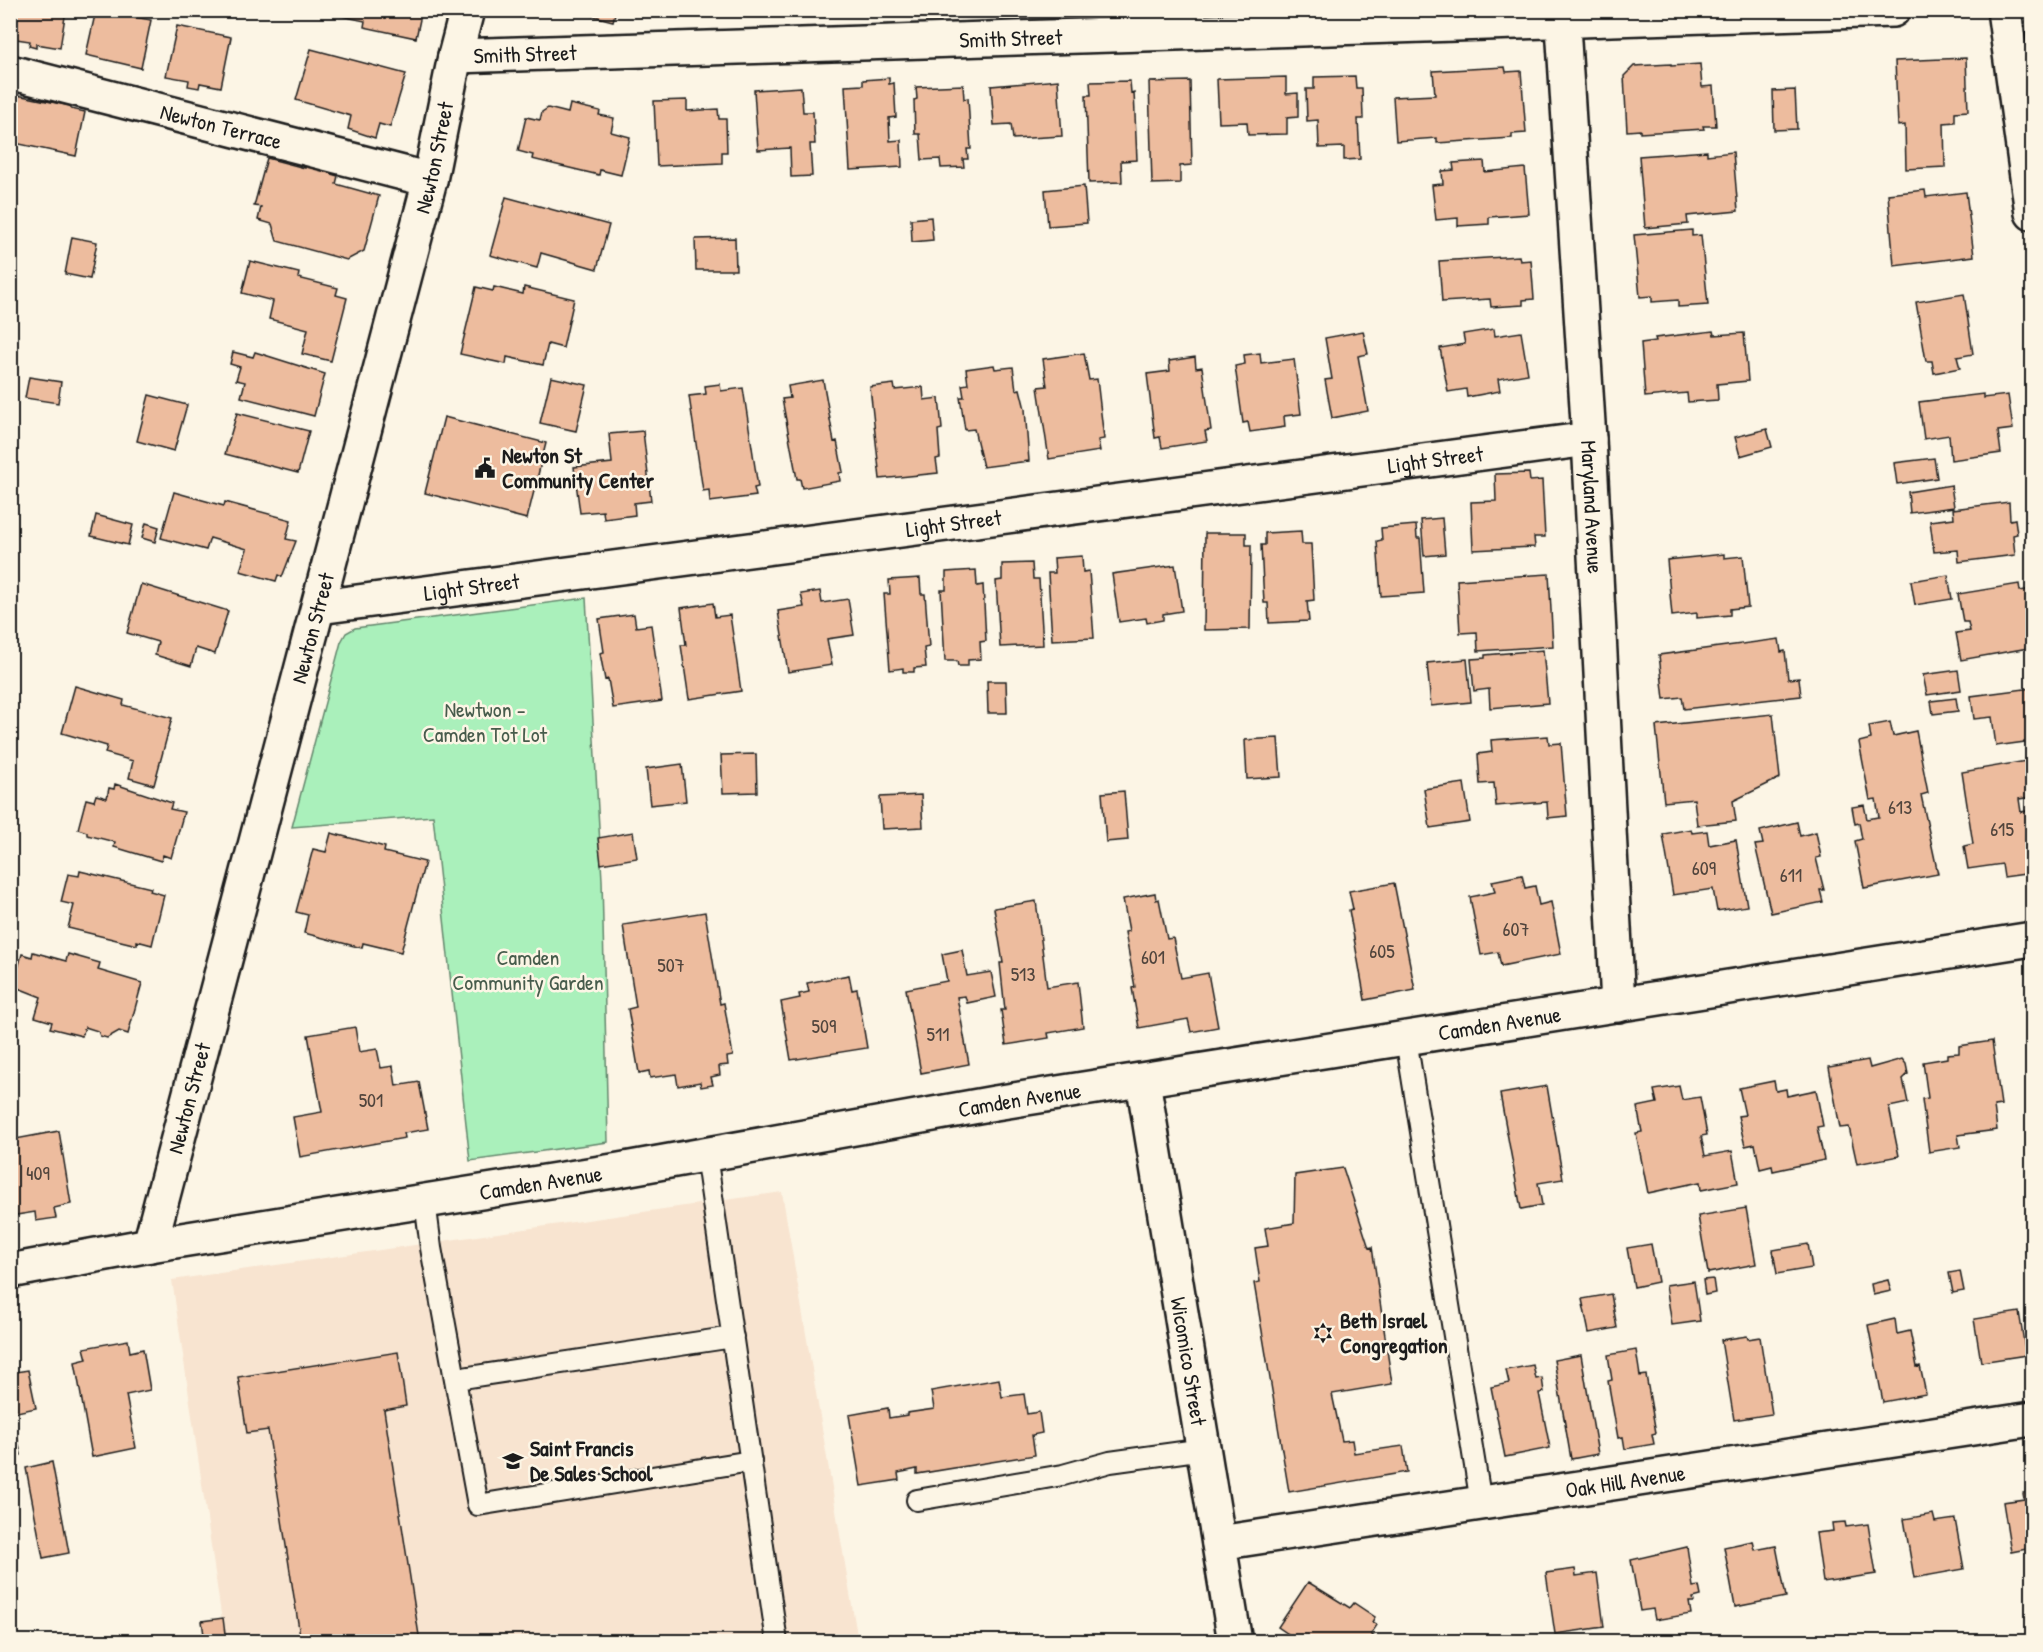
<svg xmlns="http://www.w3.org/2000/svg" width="2043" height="1652" font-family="'Patrick Hand',sans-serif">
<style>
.built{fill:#f8e4d0}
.green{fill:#aaf0bb;stroke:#63866c;stroke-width:1.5}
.building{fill:#edbc9e;stroke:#1c1c1c;stroke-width:1.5}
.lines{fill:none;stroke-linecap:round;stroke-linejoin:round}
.lane-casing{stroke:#1c1c1c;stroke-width:24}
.street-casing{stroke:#1c1c1c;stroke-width:38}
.secondary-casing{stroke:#1c1c1c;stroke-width:38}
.lane{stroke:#fcf5e5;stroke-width:20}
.street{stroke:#fcf5e5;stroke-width:33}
.secondary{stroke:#fcf5e5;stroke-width:33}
.labels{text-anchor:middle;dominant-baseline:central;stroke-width:5;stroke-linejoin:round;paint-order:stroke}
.number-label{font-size:20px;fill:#50443c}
.street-label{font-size:22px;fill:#1c1c1c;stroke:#fcf5e5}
.poi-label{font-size:22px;font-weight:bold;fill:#1c1c1c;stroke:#fcf5e5;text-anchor:start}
.park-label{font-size:22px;fill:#475c4c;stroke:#fcf5e5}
</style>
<rect width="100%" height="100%" fill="#fcf5e5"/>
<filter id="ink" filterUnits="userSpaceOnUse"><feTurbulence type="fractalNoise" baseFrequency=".0167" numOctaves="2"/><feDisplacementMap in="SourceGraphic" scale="12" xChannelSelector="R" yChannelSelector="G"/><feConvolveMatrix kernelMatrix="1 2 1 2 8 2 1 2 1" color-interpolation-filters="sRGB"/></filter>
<g filter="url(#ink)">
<path class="built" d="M782,1192L858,1641H225L172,1280Z"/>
<path class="green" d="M586,598L602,880L608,1142L470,1161L433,816L292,827L341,642L346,633L355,628Z"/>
<path class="building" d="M13,10H66L60,48L36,44V48L29,46L30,41L10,38Z
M96,10L151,20L141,68L86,55Z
M342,10H422L416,38L364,27L365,21L341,16Z
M582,10H616L613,21L582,13Z
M177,26L231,37L221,87L200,83L199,88L188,86L189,80L166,76Z
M311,49L406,74L390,127L379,124L375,138L348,129L351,116L296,100Z
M1966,58L1968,111L1955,112V122L1944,123L1945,167L1906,169L1905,125L1898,126L1895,61Z
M1671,64V66L1700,64L1702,87L1713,86L1716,126H1703L1704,129L1640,133V130L1627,131L1624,76L1634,66Z
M1505,67L1506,72L1521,71L1526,133L1512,134V138L1437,143V138L1396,141L1393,97L1435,95L1433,71Z
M1355,76L1356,88H1362L1363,119H1358L1360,159L1344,160V147L1319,148L1318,120L1307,121L1306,89H1314V77Z
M1286,77V94L1298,93V117L1287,118V134L1248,135L1247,122L1219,123L1217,79Z
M889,78V84L894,83L896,117L889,118L890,141L901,140L902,167L850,170L845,86L863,85V80Z
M1058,80L1062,136L1013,139L1011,124L994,125L991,86Z
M1130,81L1131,93L1134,92L1137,160L1121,161L1122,182L1089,183L1086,95H1091L1090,82Z
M1190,81L1192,165L1180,166V183L1152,184L1149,82Z
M963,85L964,99L968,98L971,149H967L968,159H963L964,167L941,168L940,159L922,160L920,134H915L914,100L917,99L916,87Z
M801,87L803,112H813L815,144H810L812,176L791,177L790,148L758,150L754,90Z
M1795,90L1797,129L1774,130L1773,91Z
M12,94L71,106V109L85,112L76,156L10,142Z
M687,100V111L718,109L719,119H726L727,152H722V163L657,166L654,101Z
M570,104L600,111L599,115L614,118L611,132L630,137L621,175L600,170L599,175L532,159L533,155L518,151L526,117L540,120L542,112L548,108L568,113Z
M1707,151V155L1733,152L1738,211L1687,216L1688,224L1645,228L1639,156Z
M267,158L305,168L306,164L332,171L331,174L338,176L336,184L379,196L364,251L347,260L277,241L272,224L258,220L261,207L254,206Z
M1484,161L1485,172L1525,168L1529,214L1489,217V224L1458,226V218L1436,220L1432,185L1443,184L1442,171L1454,170L1453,163Z
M1084,186L1087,223L1048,226L1045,190Z
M1925,190L1926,197L1966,192L1974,256L1894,266L1888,194Z
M506,197L609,225L597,269L541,253L537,268L490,255Z
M931,217L933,240L912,242L911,219Z
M1692,230V236L1701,235L1708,305L1678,307V300L1652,302V296L1640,297L1634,235Z
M72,237L97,242L90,279L65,274Z
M735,238L736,270H696L695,239Z
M1519,256L1520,261L1531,260L1534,299L1523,300V305L1491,307L1490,299L1442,302L1439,261Z
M250,261L299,273L298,278L338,288L336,295L347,298L331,361L302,354L308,329L269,319L273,301L242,293Z
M476,287L493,291L494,287L523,294L524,287L574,299L563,348L548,344L543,365L507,357L506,364L460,354Z
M1964,294L1973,354L1957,357L1960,368L1934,373L1932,361H1926L1916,302Z
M1494,329L1495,336L1521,332L1528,374L1498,379L1500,391L1467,397L1466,389L1448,392L1440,348L1465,344L1463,334Z
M1363,331L1368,354L1358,356L1368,411L1332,418L1325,380L1332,379L1325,338Z
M1713,331L1714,335L1744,333L1748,381L1717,384L1718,400L1688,402L1687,393L1645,397L1641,343L1656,341L1655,338Z
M233,352L253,357L255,352L325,374L314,416L241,397L245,382L236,380L240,367L230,364Z
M1084,353L1089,380L1097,379L1104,439L1098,440L1100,451L1049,459L1038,387L1047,386L1043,359Z
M1260,353L1261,363L1294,359L1301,414L1284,416L1285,427L1250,432L1248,422L1243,423L1235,366L1245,364L1244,355Z
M1195,357L1196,368L1202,367L1211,430L1205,431L1207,441L1162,448L1160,437L1155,438L1147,374L1170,371L1169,361Z
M994,365L995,369L1013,367L1016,390L1020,389L1025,409L1029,461L983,467L974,429L965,430L960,397H964L962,385L968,384L966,369Z
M29,377L61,382L58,403L25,398Z
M551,377L587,385L576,431L540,423Z
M823,380L834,442L837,441L843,472L839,473L840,481L802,488L800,479H797L782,399L790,398L788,386Z
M720,384L721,391L743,388L758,487L754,488L756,496L710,502L709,490L703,491L689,396L706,394L705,386Z
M894,384L895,390L923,387L924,400L939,398L942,429L938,430L940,458L936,459L938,473L880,479L870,387Z
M1983,394V398L2008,395L2013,429L1998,431L2001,453L1951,460L1949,435L1924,439L1919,402Z
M149,395L187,405L174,451L137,441Z
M237,413L309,431L298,473L225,454Z
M444,417L546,443L527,519L425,493Z
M1767,429L1772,447L1740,456L1735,437Z
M643,431L651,501L634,503L635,515L604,519L603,511L580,513L574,467L612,463L609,434Z
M1934,458L1937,478L1897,484L1894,463Z
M1529,473L1530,481L1542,480L1545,537H1534L1535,547L1473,550L1471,502L1496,501L1495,474Z
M1951,485L1954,507L1910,513L1908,492Z
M174,492L224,506L225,502L291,520L286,539L296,541L282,577L278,575L276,581L240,571L247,549L210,538L206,550L161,538Z
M2009,502L2010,520L2015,519L2017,534L2013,535L2015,555L1959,562L1958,550L1934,552L1930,521L1954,518L1953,509Z
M96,515L133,525L128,545L91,536Z
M1442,518L1445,554L1424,556L1421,520Z
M146,523L159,527L155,542L142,538Z
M1416,525L1417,538H1420L1424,593L1381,596L1377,541L1382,540L1381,528Z
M1301,531L1302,544H1311L1314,600L1307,601L1309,621L1269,623L1268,603H1264L1261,545H1265V533Z
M1205,533H1246V545H1251L1250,629L1204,630Z
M1724,554V558L1743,556L1748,607L1730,609V615L1697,618V613L1672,616L1667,560Z
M1082,556L1083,572L1089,571L1094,638L1052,640L1048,573H1055L1054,558Z
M1032,563L1033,579H1039L1043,645L1000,647L996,581L1002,580V564Z
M1175,565L1182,611L1163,614V620L1147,623L1146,618L1119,622L1112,574Z
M976,570L977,586L983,585L986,641L980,642L981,659L968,660V666H958L957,661H945L941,590H946V572Z
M1549,574L1553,646L1478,651L1477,632L1460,633L1457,580Z
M1948,575L1952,599L1915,605L1911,581Z
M920,578L921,594H925L929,647L924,648L926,667L914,668V672H903V668L890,670L884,594H890L889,580Z
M141,584L228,611L215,654L196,648L191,666L155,655L158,642L127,633Z
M2019,584L2020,591L2032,589V643L2028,644V648L1961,660L1956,633L1970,631L1968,622H1963L1958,594Z
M820,591L822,603L848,599L854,635L827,639L832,665L788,672L778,611L804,607L801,594Z
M713,603L715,617L730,615L741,691L689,699L681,645H686L681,608Z
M634,614L636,627L651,625L662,701L613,708L608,679L605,680L600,653L604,652L599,619Z
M1779,639L1781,652L1785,651L1788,679L1799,678L1801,696L1684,709L1682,697L1664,699L1659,655Z
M1543,650L1548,703L1490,708L1489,689L1474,691L1471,659L1485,658V655Z
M1467,659L1471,702L1431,706L1427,663Z
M1958,670L1961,690L1927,695L1923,675Z
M987,681H1006L1007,713H988Z
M75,686L124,700L123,705L172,718L154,785L129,778L133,761L105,753L107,746L62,733Z
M2032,688V741L1996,746L1992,717L1974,719L1971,696Z
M1956,698L1958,711L1933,714L1931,701Z
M1773,714L1780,778L1733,801L1736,821L1697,825L1694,799L1664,802L1656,726Z
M1890,722L1893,736L1916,731L1928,793L1921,795L1938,874L1864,888L1855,841L1862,839L1859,823L1855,824L1852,807L1864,805L1867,819L1879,817L1876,799L1870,800L1859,742L1871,739L1869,726Z
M1548,736L1549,744L1561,743L1567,816L1548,818L1547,802L1496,806L1494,783L1480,784L1478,754L1492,752L1491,740Z
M1278,738L1281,777L1247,779L1245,740Z
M756,754L757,792L723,793L721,755Z
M2026,761L2032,797L2019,799L2021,812L2032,810V873L2004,877L2002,864L1968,869L1964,846L1973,844L1962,772Z
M682,764L686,801L650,805L646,769Z
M1464,783L1470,822L1430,828L1424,789Z
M115,784L172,803L170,809L184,812L171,858L163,855L161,861L114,847L115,842L87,835V832L78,829L86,799L94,801L96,795L107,798L109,788L114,789Z
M1124,791L1128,840L1106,842L1102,793Z
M921,795L923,827L882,829L880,797Z
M1797,822L1800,836L1816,832L1821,857L1816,858L1824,890H1820L1823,902L1771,913L1755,845L1763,844L1760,831Z
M1691,829L1692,833L1707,831L1709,845L1736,840L1747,906L1717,911L1713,889L1673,895L1663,834Z
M633,832L637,858L601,864L598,838Z
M331,833L385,847L384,852L425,862L401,952L363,943L362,948L304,933L308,915L296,912L313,849L326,852Z
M80,871L151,888L150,891L164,895L152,945L137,941V945L68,928L74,905L61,902L68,874L79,876Z
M1522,875L1525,888L1535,886L1539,905L1551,902L1561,954L1501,966L1498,952L1481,955L1470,897L1495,892L1492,881Z
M1394,883L1415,990L1365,1000L1349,910L1353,909L1349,891Z
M1155,893L1156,900L1159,899L1167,939L1173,938L1181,978L1208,973L1218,1027L1191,1032L1188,1019L1139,1028L1132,988L1135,987L1125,932L1129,931L1123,899Z
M1036,901L1047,987L1078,982L1083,1027L1048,1033L1049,1038L1006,1045L1001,1010H1005L1000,963H1003L994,908Z
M705,912L720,1004L724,1003L733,1056L727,1057L728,1065L719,1066L720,1075L711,1077L713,1085L701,1087L700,1082L678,1086L676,1074L650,1078L649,1071L639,1073L628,1009L636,1007L623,925Z
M962,950L967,976L991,972L996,997L967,1003L965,996L957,997L969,1064L921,1073L906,989L947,981L942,954Z
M33,952L66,961L68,954L100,963L98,970L142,983L128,1034L119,1031L107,1038L100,1036L98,1031L85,1027L82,1036L50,1028L52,1022L35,1017L41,997L13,986L22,954L32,957Z
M849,975L852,990L857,989L867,1048L791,1060L781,1002L800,998L799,994L809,992L807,983Z
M355,1027L359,1052L377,1049L381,1068L393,1066L396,1086L419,1082L428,1129L404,1133L405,1138L300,1157L293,1117L322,1112L308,1035Z
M1992,1041L2001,1105L1994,1106L1997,1130L1958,1135L1960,1147L1929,1152L1922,1099L1928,1098L1923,1062L1947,1058V1054L1959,1053V1046Z
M1902,1059L1906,1064L1908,1074L1903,1079L1908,1103L1889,1107L1899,1156L1857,1164L1849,1127L1840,1128L1829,1067L1868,1060L1870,1068Z
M1774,1081L1776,1091L1786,1089L1787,1096L1816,1090L1823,1126L1817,1127L1824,1160L1773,1171L1772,1166L1760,1169L1755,1144L1745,1146L1738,1116L1745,1115L1739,1088Z
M1547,1086L1563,1179L1538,1183L1542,1205L1521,1209L1500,1094Z
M1679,1086L1682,1100L1700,1097L1707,1135L1701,1136L1705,1156L1732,1151L1738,1183L1701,1190L1700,1182L1648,1193L1636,1133L1642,1132L1637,1107L1657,1103L1654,1090Z
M59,1131L71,1204L54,1208L56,1218L36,1221L35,1212L10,1216V1140Z
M1343,1168L1369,1248L1372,1247L1392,1384L1332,1394L1342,1441L1352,1440L1354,1453L1403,1446L1407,1472L1289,1492L1254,1283L1260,1282L1255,1248L1268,1246L1265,1228L1294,1223L1295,1175Z
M1746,1208L1756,1264L1708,1273L1698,1216Z
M1651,1244L1658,1282L1634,1287L1627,1248Z
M1808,1244L1812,1268L1777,1274L1773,1250Z
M1960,1271L1964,1291L1953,1293L1949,1273Z
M1713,1279L1715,1293L1705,1295L1703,1280Z
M1888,1280L1891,1291L1873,1295L1871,1284Z
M1694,1281L1700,1321L1672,1325L1666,1285Z
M1611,1294L1617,1328L1589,1333L1582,1299Z
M2019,1312L2026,1355L1981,1362L1974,1319Z
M1895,1319L1897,1334L1910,1331L1917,1367L1920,1366L1926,1394L1883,1402L1868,1325Z
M1747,1336L1748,1339L1760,1337L1772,1414L1734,1420L1721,1340Z
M128,1340L130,1352L143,1349L150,1390L126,1395L136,1448L92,1457L75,1362L87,1359L84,1348Z
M1636,1350L1640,1376L1646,1375L1656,1433L1652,1434L1654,1444L1625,1449L1623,1437L1618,1438L1608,1381L1612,1380L1608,1355Z
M398,1352L406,1406L384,1410L420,1642H301L268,1430L247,1433L238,1377Z
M1581,1355L1598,1454L1571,1459L1554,1360Z
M1533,1365L1536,1379L1542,1378L1544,1392L1539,1393L1550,1448L1505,1457L1491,1387L1509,1383L1506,1370Z
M28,1370L36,1408L12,1413L21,1455L10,1457V1373Z
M999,1379L1002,1397L1024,1394L1027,1414L1039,1412L1042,1433L1032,1435L1035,1455L917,1474V1469L898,1473L899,1480L861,1486L849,1415L888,1408L889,1418L907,1415V1413L934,1409L931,1391Z
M52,1462L69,1553L43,1558L26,1468Z
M2032,1491V1548L2011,1552L2003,1502L2024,1499L2023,1493Z
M1933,1514L1935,1522L1955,1519L1964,1569L1914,1578L1904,1519Z
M1845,1522L1846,1527L1868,1524L1876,1574L1823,1582L1816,1533L1833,1531L1832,1523Z
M1753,1541L1755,1550L1776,1546L1786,1597L1735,1607L1724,1547Z
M1687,1547L1693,1587L1699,1586L1701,1596L1693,1598L1694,1602H1689L1691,1614L1655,1620L1653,1609L1640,1611L1631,1560Z
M1575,1569L1576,1576L1597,1573L1604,1627L1555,1634L1546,1573Z
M1308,1582L1350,1608L1354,1603L1375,1617L1372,1622L1377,1625L1371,1634L1380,1642H1300L1278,1627Z
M223,1618L226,1642H205L202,1621Z"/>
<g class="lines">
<g class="lane-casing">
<path id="lane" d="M1406,1039L1481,1503
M706,1155L777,1642
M425,1201L431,1248L478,1505L751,1461
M456,1379L733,1337
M917,1500L1063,1475L1110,1462L1204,1449"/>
</g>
<g class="street-casing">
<g id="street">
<path id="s1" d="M1562,10L1589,439L1618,1005"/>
<path d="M2004,10L2032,213"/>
<path id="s2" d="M455,56L1893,10"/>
<path id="s3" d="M10,72L430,180"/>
<path id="s4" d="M319,607L1589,439"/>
<path id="s5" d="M1143,1081L1235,1642"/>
<path id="s6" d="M150,1245L430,180L455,56L467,10"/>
<path id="s7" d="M1219,1543L2032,1419"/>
</g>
</g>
<g class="secondary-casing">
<g id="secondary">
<path id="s8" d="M10,1271L150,1245L619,1170L995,1103L2032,939"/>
</g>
</g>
<use href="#lane" class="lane"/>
<use href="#street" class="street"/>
<use href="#secondary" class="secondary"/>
</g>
</g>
<defs>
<g id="civic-bare" transform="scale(1.62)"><path d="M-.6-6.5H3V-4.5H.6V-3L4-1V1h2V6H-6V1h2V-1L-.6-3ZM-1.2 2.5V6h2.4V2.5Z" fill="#1c1c1c" stroke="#fcf5e5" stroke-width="2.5" paint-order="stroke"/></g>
<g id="synagogue-bare" transform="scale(1.62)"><path d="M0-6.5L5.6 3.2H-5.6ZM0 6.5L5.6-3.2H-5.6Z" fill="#1c1c1c" stroke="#fcf5e5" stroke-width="2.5" paint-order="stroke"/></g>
<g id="school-bare" transform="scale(1.62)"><path d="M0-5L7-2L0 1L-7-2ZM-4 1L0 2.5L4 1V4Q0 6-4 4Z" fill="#1c1c1c" stroke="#fcf5e5" stroke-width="2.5" paint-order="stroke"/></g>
</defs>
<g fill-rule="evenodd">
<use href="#civic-bare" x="485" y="468"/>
<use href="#synagogue-bare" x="1323" y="1333"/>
<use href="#school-bare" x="513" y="1461"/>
</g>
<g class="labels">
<g class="number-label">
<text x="1900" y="806">613</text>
<text x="2002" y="828">615</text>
<text x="1704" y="867">609</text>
<text x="1791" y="874">611</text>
<text x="1516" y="928">607</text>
<text x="1382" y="950">605</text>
<text x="1153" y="956">601</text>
<text x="671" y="964">507</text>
<text x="1023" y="973">513</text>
<text x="824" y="1025">509</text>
<text x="938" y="1033">511</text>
<text x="371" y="1099">501</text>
<text x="38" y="1172">409</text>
</g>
<g class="street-label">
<text stroke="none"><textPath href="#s2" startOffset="556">Smith Street</textPath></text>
<text stroke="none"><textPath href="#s2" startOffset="70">Smith Street</textPath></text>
<text stroke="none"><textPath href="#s3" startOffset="218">Newton Terrace</textPath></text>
<text stroke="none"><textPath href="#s6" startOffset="1124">Newton Street</textPath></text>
<text stroke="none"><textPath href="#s4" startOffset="1126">Light Street</textPath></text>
<text stroke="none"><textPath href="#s1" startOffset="498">Maryland Avenue</textPath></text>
<text stroke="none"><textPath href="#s4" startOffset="640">Light Street</textPath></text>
<text stroke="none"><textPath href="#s4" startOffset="154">Light Street</textPath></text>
<text stroke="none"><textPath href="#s6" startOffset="638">Newton Street</textPath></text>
<text stroke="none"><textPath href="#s8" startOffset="1510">Camden Avenue</textPath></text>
<text stroke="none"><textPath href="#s6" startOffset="152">Newton Street</textPath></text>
<text stroke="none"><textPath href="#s8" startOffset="1024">Camden Avenue</textPath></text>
<text stroke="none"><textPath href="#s8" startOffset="538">Camden Avenue</textPath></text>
<text stroke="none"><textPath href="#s5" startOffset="284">Wicomico Street</textPath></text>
<text stroke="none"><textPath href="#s7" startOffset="411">Oak Hill Avenue</textPath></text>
</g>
<g class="poi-label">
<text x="502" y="455">Newton St<tspan x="502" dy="25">Community Center</tspan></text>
<text x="1340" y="1320">Beth Israel<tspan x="1340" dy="25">Congregation</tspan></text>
<text x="530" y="1448">Saint Francis<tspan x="530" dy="25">De Sales School</tspan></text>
</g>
<g class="park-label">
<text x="485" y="709">Newtwon -<tspan x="485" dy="25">Camden Tot Lot</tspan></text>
<text x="528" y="957">Camden<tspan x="528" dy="25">Community Garden</tspan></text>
</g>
</g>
<rect width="2043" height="1652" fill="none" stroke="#fcf5e5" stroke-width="36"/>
<rect x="18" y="18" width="2007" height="1616" fill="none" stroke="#1c1c1c" stroke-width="2" filter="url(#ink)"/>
</svg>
